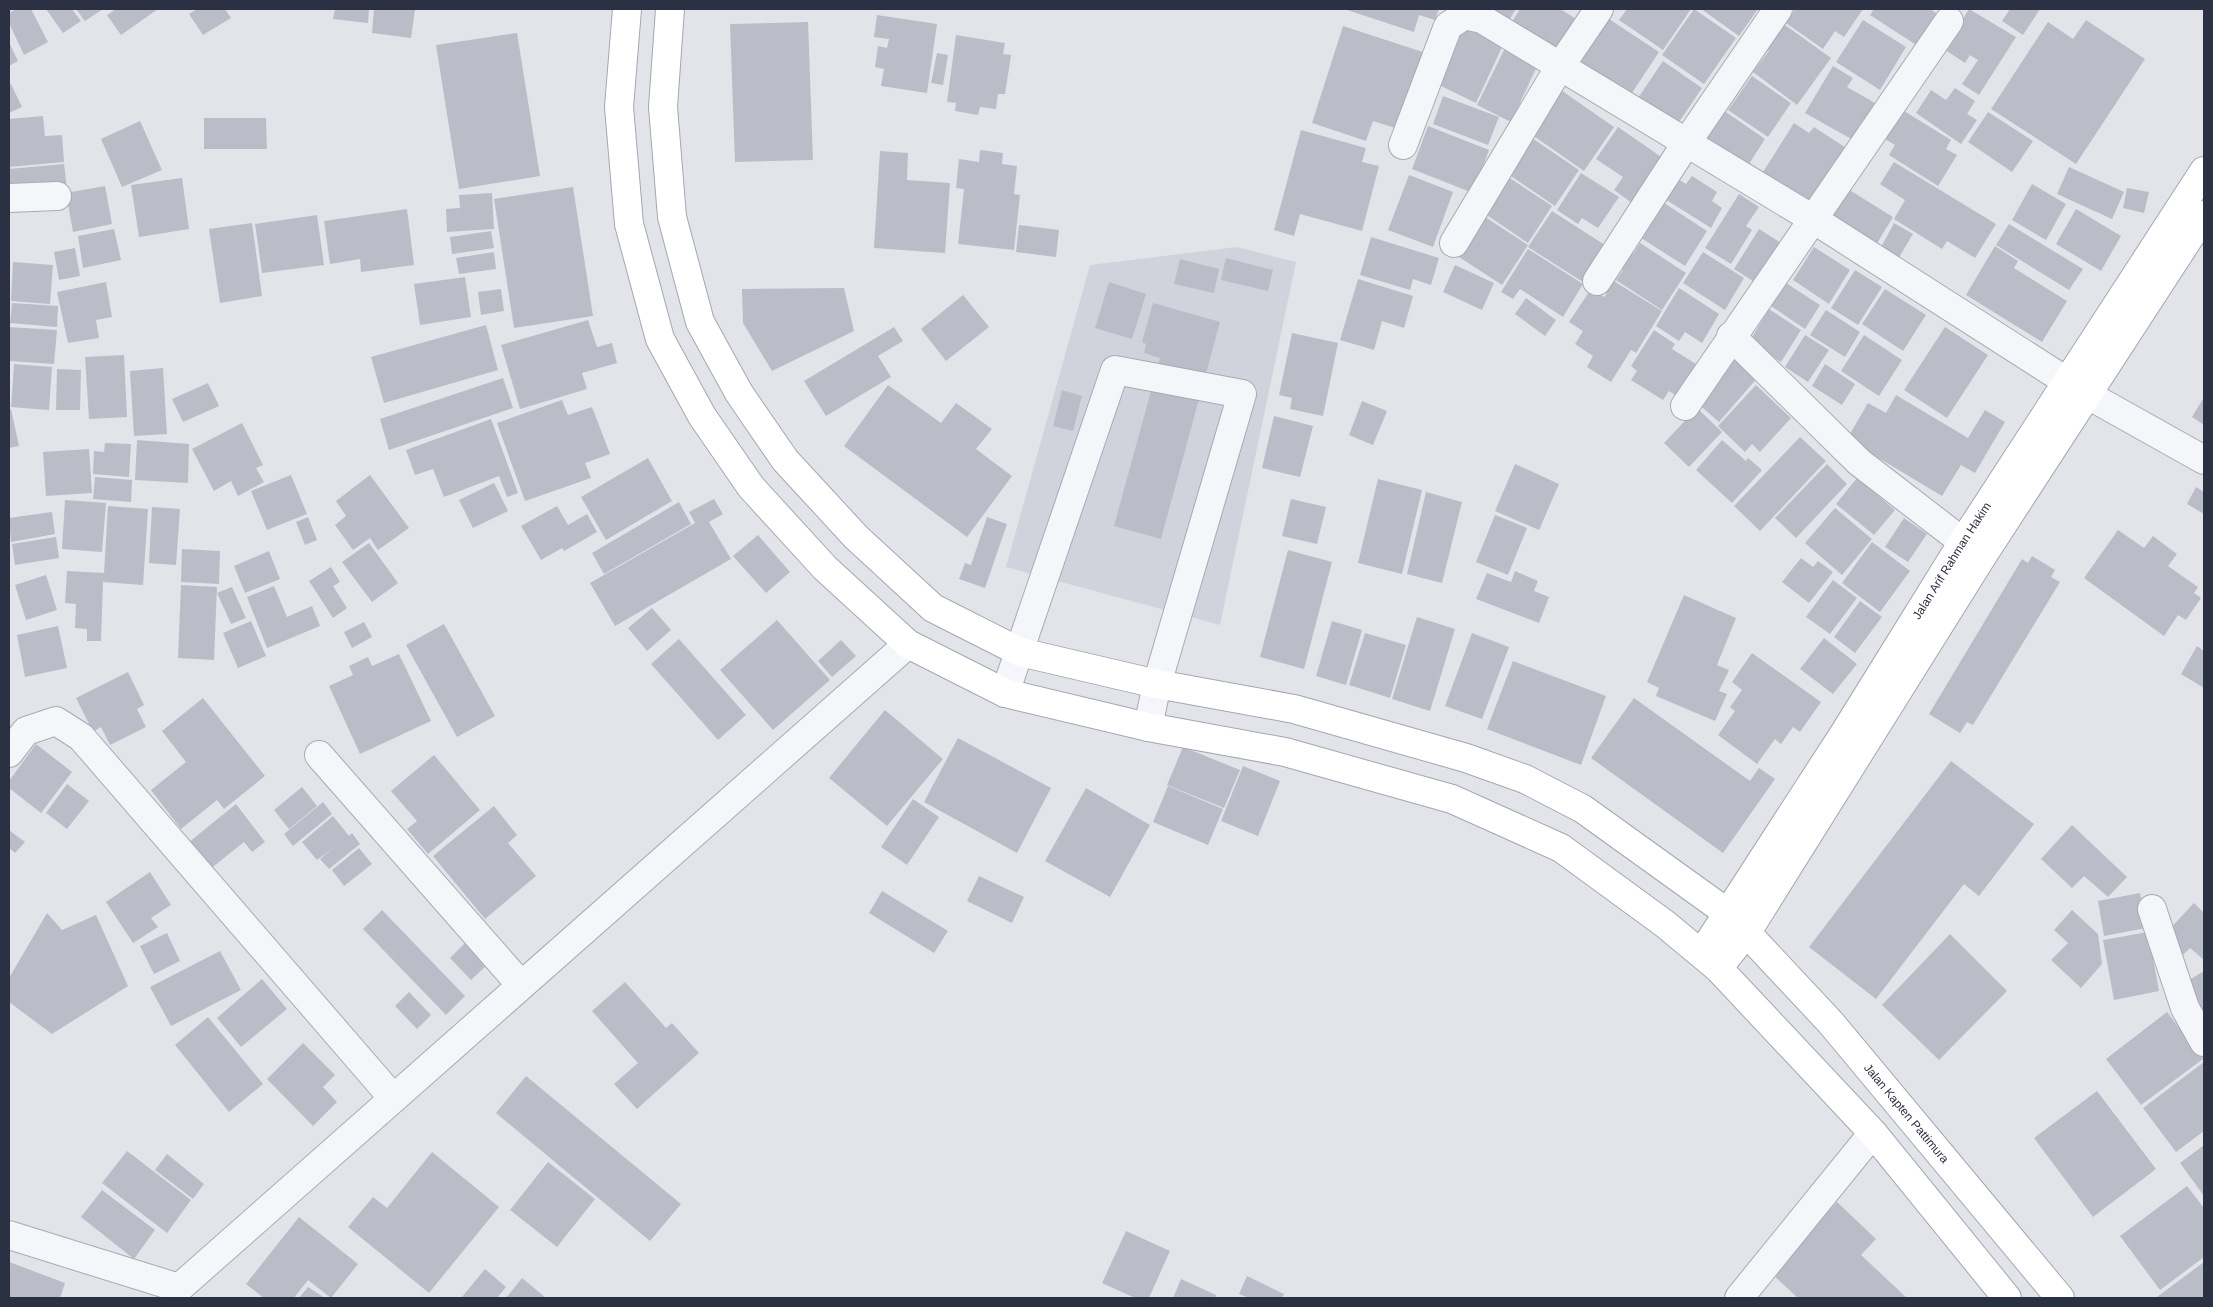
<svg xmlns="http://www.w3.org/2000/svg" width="2213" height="1307" font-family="Arial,sans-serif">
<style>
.built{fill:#d1d3dc}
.building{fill:#babdc7}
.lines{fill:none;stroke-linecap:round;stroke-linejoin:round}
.minor-casing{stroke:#a8aab4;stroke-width:30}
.major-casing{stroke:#a2a7b5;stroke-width:30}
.minor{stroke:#f5f6f9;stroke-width:28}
.major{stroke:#fff;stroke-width:28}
.labels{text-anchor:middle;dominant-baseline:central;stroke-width:4;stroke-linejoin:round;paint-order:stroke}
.street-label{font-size:12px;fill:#2b3042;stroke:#f2f4f8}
</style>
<rect width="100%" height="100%" fill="#e3e4ea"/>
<path class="built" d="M1237,247L1296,262L1220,625L1006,567L1090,265Z"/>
<path class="building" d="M16,9H31L48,42L24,55L9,23V13Z
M46,9H72L81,21L63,33Z
M76,9H103L85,21Z
M116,9H158L121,35L107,15Z
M197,9H225L231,18L203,35L189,14Z
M335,9H369L368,23L333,19Z
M374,9H415L411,38L372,33Z
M1344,9H1439L1435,20L1419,15L1414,32Z
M1487,9H1516L1508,22Z
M1520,9H1560L1578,20L1553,60L1506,31Z
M1627,9H1691L1663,50L1619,20Z
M1694,9L1736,38L1704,84L1662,55Z
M1701,9H1758L1739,36Z
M1795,9H1863L1844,37L1835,31L1823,49L1786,23Z
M1874,9H1930L1944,18L1924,50L1870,15Z
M1969,9L2016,37L1979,95L1962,84L1978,60L1970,55L1965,63L1944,49Z
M2010,9H2040L2023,35L2002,21Z
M877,15L937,24L927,93L881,86L884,69L875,67L878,46L887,48L889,39L874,37Z
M1606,17L1659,52L1628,99L1576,64Z
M1778,20L1831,58L1797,105L1753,72L1769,51L1761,45Z
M1863,20L1906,47L1880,90L1836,62Z
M2086,20L2145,59L2076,164L1991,109L2048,22L2073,39Z
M808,22L813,160L735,162L730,24Z
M1463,25L1503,45L1476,103L1435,83Z
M1343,26L1429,54L1405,131L1373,121L1366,141L1312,123Z
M517,33L540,176L459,189L436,45Z
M956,35L1005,43L1003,54L1011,55L1005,94H998L996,109L980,107L978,115L955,111L956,103L947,102Z
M9,42L18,61L9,66Z
M1506,46L1539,62L1511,122L1477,105Z
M937,53L948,55L943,85L931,83Z
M1663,61L1702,88L1675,128L1636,101Z
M1833,66L1853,78L1847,87L1875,103L1853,140L1805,113Z
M1752,76L1791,103L1768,137L1728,110Z
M11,84L22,107L9,113V85Z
M1558,88L1614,127L1584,171L1528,132Z
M1955,88L1975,101L1967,114L1977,120L1961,144L1916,113L1931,90L1946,100Z
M1443,96L1499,117L1488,145L1433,124Z
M1896,106L1951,140L1946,149L1957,155L1938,186L1889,155L1895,145L1878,135Z
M1720,108L1765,139L1747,167L1702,136Z
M1988,112L2033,141L2012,172L1968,142Z
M43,116L45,136L62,135L64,162L9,167V119Z
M204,118H266L267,149H204Z
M140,121L162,170L122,187L101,139Z
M1794,123L1809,133L1814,127L1854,153L1812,203L1763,172Z
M1428,126L1489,150L1473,193L1412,169Z
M1618,127L1670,163L1639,208L1614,190L1623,177L1596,159Z
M1301,130L1366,148L1362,162L1379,166L1362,231L1300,214L1294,236L1274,230Z
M1529,136L1579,170L1555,206L1505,172Z
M980,150L1003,153L1002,164L1017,166L1014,194L1020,195L1014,250L958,244L964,189L956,188L959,159L979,162Z
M880,151L908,153L907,180L950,183L945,253L874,248Z
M1894,162L1996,224L1975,258L1947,241L1942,249L1894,219L1905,200L1880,184Z
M64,164L67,189L10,194L9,169Z
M2069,167L2124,192L2112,219L2057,194Z
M1581,173L1619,197L1598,228L1582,218L1578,224L1557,210Z
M1670,174L1686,184L1692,176L1717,192L1712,201L1722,208L1711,228L1657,194Z
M1409,175L1453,192L1433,247L1388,230Z
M1505,175L1552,206L1528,243L1481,211Z
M182,178L189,229L139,237L131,185Z
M2032,184L2066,204L2046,240L2012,220Z
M105,186L112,224L73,232L66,193Z
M1843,186L1893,217L1876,245L1826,215Z
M573,187L593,316L514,328L494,199Z
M2127,188L2149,192L2144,213L2123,208Z
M492,193L494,229L447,232L446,209L460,208L459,195Z
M1739,194L1759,207L1746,226L1752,230L1731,264L1705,248Z
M1661,201L1707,231L1685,266L1638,236Z
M407,209L414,265L361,272L360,259L330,264L324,221Z
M2076,209L2121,236L2101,271L2056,244Z
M1552,211L1608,247L1586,284L1528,247Z
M317,215L324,265L262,273L255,224Z
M1485,217L1528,245L1502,285L1459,257Z
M252,223L262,296L220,303L209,229Z
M1894,223L1913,234L1898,259L1880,249Z
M2009,224L2083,269L2069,290L1996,245Z
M1019,225L1059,230L1056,257L1016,252Z
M114,229L121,260L83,268L78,236Z
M1759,229L1781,243L1756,283L1734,269Z
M491,231L494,248L452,254L450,237Z
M1371,237L1439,258L1431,285L1413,279L1410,290L1360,275Z
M1640,243L1686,273L1662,310L1616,280L1623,270L1616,266L1626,249L1633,254Z
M1995,246L2018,261L2014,268L2067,301L2042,342L1966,295Z
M1814,247L1850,270L1829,304L1793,280Z
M75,248L80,276L59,280L54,252Z
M1528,249L1583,284L1563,317L1520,289L1513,299L1501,292Z
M494,252L496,269L459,274L456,258Z
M1703,252L1744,278L1725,310L1683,283Z
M1226,258L1273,270L1268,291L1221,280Z
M1180,259L1219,269L1214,293L1174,284Z
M13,262L53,265L50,304L11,301Z
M1455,265L1494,283L1482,310L1443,292Z
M1855,270L1882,287L1858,325L1831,308Z
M465,277L471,317L420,325L414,284Z
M1358,279L1413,296L1404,328L1382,321L1374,350L1340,340Z
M1612,280L1662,311L1636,353L1631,350L1611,382L1587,367L1593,356L1575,344L1583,331L1569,322L1591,289L1604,297L1607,293L1605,291Z
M106,282L112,317L96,320L99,338L68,343L57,292Z
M1109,282L1146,294L1132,339L1095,328Z
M1786,283L1820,305L1805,329L1771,306Z
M844,288L854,331L772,371L743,323L742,289Z
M1679,288L1719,314L1702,343L1685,332L1679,341L1656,326Z
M501,289L504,311L481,315L478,292Z
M1885,289L1926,315L1903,351L1862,324Z
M963,295L989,327L946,361L921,329Z
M1526,298L1556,320L1545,336L1515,314Z
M12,303L58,306L57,327L10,323Z
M1153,303L1220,322L1161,539L1114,526L1160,358L1144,353L1146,344L1142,342Z
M1769,309L1801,330L1781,362L1749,342Z
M1826,310L1860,332L1845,357L1810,335Z
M588,320L597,347L612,343L617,363L582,373L587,389L520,409L501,345Z
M486,325L498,370L384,403L371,357Z
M9,327L57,330L54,364L9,361Z
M894,327L903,341L878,356L891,377L826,416L804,381Z
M1945,327L1988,355L1947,418L1904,390Z
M1654,330L1675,344L1672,349L1704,369L1684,401L1669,391L1663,400L1631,380L1637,371L1631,366Z
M1292,333L1338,343L1323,416L1290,409L1292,398L1279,395Z
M1805,335L1829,350L1808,382L1785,367Z
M1864,335L1902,360L1879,396L1841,371Z
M124,355L127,417L89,419L85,357Z
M1733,358L1744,369L1747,365L1759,376L1719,422L1695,401Z
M14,364L52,367L49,410L11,407Z
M1825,364L1855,384L1842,405L1812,386Z
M163,368L167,434L134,436L130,371Z
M57,369L81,370L80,410H56Z
M503,378L513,408L389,450L380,419Z
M208,383L219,406L183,422L172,399Z
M888,385L941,423L956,403L992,429L976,449L1012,476L967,537L844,446Z
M1756,385L1791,418L1760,452L1752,444L1745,452L1718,426Z
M1062,390L1082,396L1073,431L1053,426Z
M1896,395L1968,438L1985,410L2005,422L1975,473L1961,465L1942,496L1847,439L1868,403L1886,413Z
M2204,397V425L2192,417Z
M562,400L568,415L592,407L610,454L585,463L591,478L525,501L497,423Z
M1362,401L1387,411L1373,445L1349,435Z
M1697,408L1722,432L1689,467L1664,443Z
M11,409L19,446L9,448V410Z
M1274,416L1313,426L1300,477L1262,468Z
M491,419L518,493L507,497L499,476L444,497L433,469L415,475L406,450Z
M242,423L263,465L256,468L264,482L238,496L231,481L214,491L192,449Z
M1800,437L1826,461L1760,531L1734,506Z
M137,440L189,444L188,483L135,480Z
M1722,440L1746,461L1748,458L1762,470L1732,503L1696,470Z
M105,443L131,444L129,477L93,474L94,451L104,452Z
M89,449L92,493L46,496L43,452Z
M648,458L672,501L606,540L581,497Z
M1515,464L1559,484L1539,530L1495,511Z
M1827,464L1847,484L1796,538L1775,518Z
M291,475L307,514L267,530L251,491Z
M370,475L409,528L378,550L370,538L353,550L335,525L346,516L336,501Z
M95,477L132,480L131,502L93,499Z
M1857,478L1895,510L1874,535L1836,504Z
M1378,479L1422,490L1402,574L1358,563Z
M494,483L508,511L473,528L459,500Z
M2196,487L2204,492V514L2187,504Z
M1426,492L1462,502L1442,583L1407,574Z
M714,499L723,514L709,522L731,559L615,626L590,583L695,523L689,512Z
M1291,499L1326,507L1317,544L1282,536Z
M65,500L106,503L102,552L62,549Z
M679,502L691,524L604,574L592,553Z
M108,506L148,509L143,585L103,582L101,641H87V629L75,628L76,604L65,603L67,571L104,573Z
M557,506L568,525L587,514L597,532L564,551L562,548L541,560L521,526Z
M152,507L180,509L176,565L149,563Z
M1835,508L1872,539L1842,575L1805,543Z
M52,512L55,534L11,542L9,518Z
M1495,515L1527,528L1508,575L1476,562Z
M308,517L317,540L305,545L296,522Z
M987,517L1007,524L985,588L959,579L965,563L971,565Z
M1904,518L1927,534L1908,562L1885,547Z
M2118,530L2144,548L2153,536L2177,554L2168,566L2198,587L2194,593L2201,598L2186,620L2178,615L2164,636L2084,578Z
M758,535L790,572L766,593L733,556Z
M56,537L59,558L15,565L12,544Z
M1872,542L1910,571L1880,612L1842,583Z
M369,543L398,583L372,602L342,562Z
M182,549L220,551L219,584L181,582Z
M1288,550L1332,562L1304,669L1260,657Z
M269,551L280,579L245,593L234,566Z
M2032,556L2055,570L2051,577L2060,582L1973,725L1967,722L1960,733L1929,714L2022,559L2028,563Z
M1801,558L1813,567L1818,561L1833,572L1809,603L1782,582Z
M331,567L340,582L333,586L347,608L333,618L309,581Z
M1515,571L1538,581L1534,591L1549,597L1539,623L1476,599L1487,573L1511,582Z
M46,575L57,610L26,620L15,585Z
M1833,580L1857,598L1830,634L1806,617Z
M181,585L217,587L214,660L178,658Z
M274,586L287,617L312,606L320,626L267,648L247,597Z
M232,587L246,618L231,624L217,593Z
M1684,595L1736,618L1717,665L1729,670L1719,691L1727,694L1715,721L1656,696L1659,688L1647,682Z
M1860,601L1882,617L1855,653L1834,637Z
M652,608L671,630L647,651L628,628Z
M1417,617L1455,629L1430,711L1392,699Z
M777,620L830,680L773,730L720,670Z
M251,621L266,656L238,668L223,633Z
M1332,621L1362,630L1346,685L1316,676Z
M364,622L372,637L352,648L344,632Z
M444,624L495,716L457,737L406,645Z
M58,626L67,668L25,677L17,635Z
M1365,633L1406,645L1390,698L1349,685Z
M1472,633L1509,647L1482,719L1445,706Z
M1824,638L1857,664L1833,694L1800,669Z
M679,639L746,715L718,740L651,664Z
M841,640L856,656L832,677L818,661Z
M2197,646L2204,651V688L2181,674Z
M1752,653L1821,702L1800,732L1793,727L1781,744L1775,739L1757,764L1718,735L1735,711L1730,707L1742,690L1732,682Z
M399,654L431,721L360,754L329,686L353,675L349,666L368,657L372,666Z
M1513,661L1606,696L1581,765L1487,729Z
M128,672L144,705L137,709L146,727L110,745L101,727L93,732L76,698Z
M203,698L265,776L224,809L217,800L181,829L151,790L186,762L162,731Z
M1634,698L1750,781L1759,768L1775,779L1723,853L1591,758Z
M885,710L943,759L887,826L829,778Z
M958,738L1051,788L1017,853L924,802Z
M36,744L72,772L41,813L9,788V781Z
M1183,747L1240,770L1224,808L1167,785Z
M434,755L480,810L428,854L407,829L417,821L391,791Z
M1951,761L2034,824L1979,896L1964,884L1876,999L1809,947Z
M1243,766L1280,781L1258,836L1221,821Z
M67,784L89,801L67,829L46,813Z
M1168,786L1223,809L1208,845L1153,822Z
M302,787L317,806L289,829L274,810Z
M1086,788L1150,825L1110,897L1045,861Z
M913,799L939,817L907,865L881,847Z
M323,802L332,814L293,846L284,834Z
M236,804L265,842L252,852L244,842L209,870L188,843Z
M494,806L517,835L508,843L536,876L485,919L433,856Z
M333,816L349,836L352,833L360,844L329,869L320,859L334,847L317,860L302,842Z
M2072,825L2127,877L2108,897L2084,876L2072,888L2041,859Z
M9,830L25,842L15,853L9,848Z
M359,848L372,864L344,886L332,870Z
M150,872L171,905L151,918L158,927L133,943L106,902Z
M979,876L1024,897L1012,923L967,901Z
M882,891L948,931L934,953L869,913Z
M2140,893L2146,928L2104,936L2098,901Z
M2194,903L2204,913L2203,959L2190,948L2182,956L2162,937Z
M382,910L465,996L446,1015L363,929Z
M2072,910L2098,934L2102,964L2081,988L2051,960L2068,943L2054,930Z
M47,913L62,930L96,915L128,986L52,1034L9,1002V978Z
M2148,932L2159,991L2114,1000L2103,940Z
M167,933L180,961L154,974L140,946Z
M1950,934L2007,991L1939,1060L1882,1005Z
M465,943L486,966L471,980L450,958Z
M220,951L241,990L171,1026L150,987Z
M2204,971V1030L2179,986Z
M262,979L287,1009L241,1047L217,1018Z
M625,982L666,1028L672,1023L699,1053L637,1109L614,1084L638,1063L592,1011Z
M409,992L431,1015L417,1029L395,1006Z
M2167,1012L2203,1059L2141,1105L2106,1059Z
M208,1017L263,1084L229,1112L175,1045Z
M303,1043L335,1075L323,1087L337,1102L313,1126L267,1079Z
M2204,1062V1131L2176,1152L2143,1108Z
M526,1076L681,1204L650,1241L496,1113Z
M2097,1091L2156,1169L2093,1217L2034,1138Z
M2204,1145V1196L2180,1163Z
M127,1151L191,1200L167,1233L102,1183Z
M432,1152L499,1207L429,1293L348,1227L373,1197L387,1208Z
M167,1154L204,1184L193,1199L155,1170Z
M548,1162L595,1199L557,1247L510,1210Z
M2187,1186L2204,1208V1257L2160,1290L2120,1236Z
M102,1190L155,1230L134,1259L81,1217Z
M1837,1202L1876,1239L1861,1255L1907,1298H1798L1771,1273Z
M299,1217L358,1264L331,1298L308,1280L294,1298H264L246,1284Z
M1126,1231L1170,1251L1149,1298H1135L1102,1283Z
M9,1262L65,1283L60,1298H9Z
M2204,1262V1298H2158L2157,1297Z
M485,1269L506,1287L497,1298H464L462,1297Z
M1247,1276L1284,1294L1282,1298H1249L1239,1294Z
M522,1278L546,1298H506Z
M1181,1279L1216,1295L1215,1298H1173Z
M308,1287L325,1298H299Z"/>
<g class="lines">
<g class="minor-casing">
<path id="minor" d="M1403,145L1448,26L1465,15L1482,19L1813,219L2088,395L2204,460
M9,198L57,196
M1454,243L1559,68L1599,9
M1597,281L1687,142L1778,9
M1731,336L1859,462L1963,542
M1685,406L1949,21
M1005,693L1115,370L1242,394L1157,684L1148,727
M9,753L26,731L56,721L81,737L393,1098
M319,755L521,985
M2152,909L2185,1008L2204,1042
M9,1235L179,1288L908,644
M1739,1298L1873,1133"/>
</g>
<g class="major-casing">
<g id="major">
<path d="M627,9L619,107L629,224L660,339L702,416L751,487L825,568L908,644L1005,693L1148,727L1285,752L1452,799L1561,848L1665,924L1718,968L1873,1133L2007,1298"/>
<path id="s1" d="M670,9L663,107L672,217L700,322L739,393L785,460L856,537L933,608L1020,652L1157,684L1294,709L1466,758L1525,779L1583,809L1729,914L1831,1023L2060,1298"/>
<path id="s2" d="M1702,953L1845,732L1963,542L2204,171"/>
<path d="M1718,968L1747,932L1983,555L2204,215"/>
</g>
</g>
<use href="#minor" class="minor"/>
<use href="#major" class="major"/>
</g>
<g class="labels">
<g class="street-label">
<text stroke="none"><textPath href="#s2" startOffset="465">Jalan Arif Rahman Hakim</textPath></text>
<text stroke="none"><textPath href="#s1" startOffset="1820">Jalan Kapten Pattimura</textPath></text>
</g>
</g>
<rect width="2213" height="1307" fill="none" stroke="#2b3042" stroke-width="20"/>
</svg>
